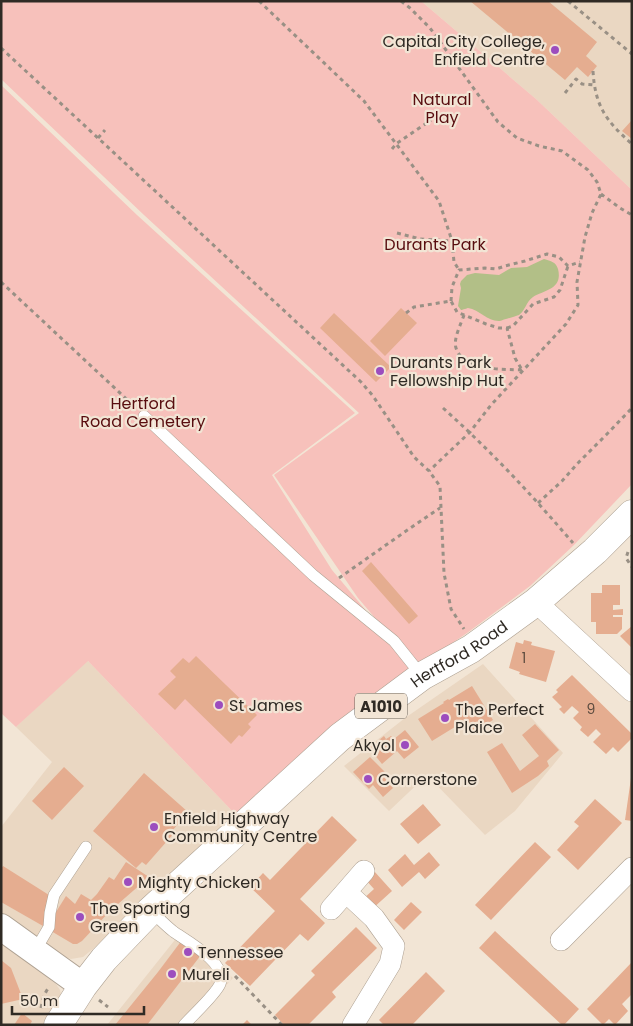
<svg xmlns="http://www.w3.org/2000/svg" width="633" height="1026" font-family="Poppins,sans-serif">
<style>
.built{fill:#ead7c2}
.green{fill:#f7c1bb}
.water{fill:#b2bf87}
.building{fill:#e5ad90}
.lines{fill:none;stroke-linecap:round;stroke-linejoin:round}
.service-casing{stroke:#aea192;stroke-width:12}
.minor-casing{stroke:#aea192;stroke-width:22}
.tertiary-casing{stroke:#aea192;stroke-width:28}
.primary-casing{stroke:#aea192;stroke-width:29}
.path{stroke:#999085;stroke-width:3;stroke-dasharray:4 4;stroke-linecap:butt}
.service{stroke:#fff;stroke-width:11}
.minor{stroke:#fff;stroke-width:21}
.tertiary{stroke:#fff;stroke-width:26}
.primary{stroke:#fff;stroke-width:28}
.poi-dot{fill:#9c4dbe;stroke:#f2e5d5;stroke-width:2}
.labels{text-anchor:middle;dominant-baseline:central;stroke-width:4.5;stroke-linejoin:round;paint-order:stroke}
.number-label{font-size:14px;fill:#5c4b3f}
.shield{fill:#f2e5d5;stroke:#6a6259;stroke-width:1}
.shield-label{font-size:15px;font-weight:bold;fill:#2f2a24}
.poi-label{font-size:16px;fill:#2f2a24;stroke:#f2e5d5;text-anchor:start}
.park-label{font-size:16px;fill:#580d0f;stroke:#f2e5d5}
.street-label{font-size:16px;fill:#2f2a24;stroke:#f2e5d5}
</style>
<rect width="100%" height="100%" fill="#f2e5d5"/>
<path class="built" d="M421,1H632V190L536,99Z
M87,660L236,815L121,926L83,957L71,959L65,957L43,944L1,914V827L52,762L16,727Z
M483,664L563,753L515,811L485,835L427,775L389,811L344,766L405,718Z
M182,931L233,978L189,1025H107Z
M1,941L56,984L60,990L61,995L46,1025H1Z"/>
<path class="green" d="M1,1H421L536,99L632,190V484L574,545L530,586L467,633L417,667L358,598L274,475L359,413L144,215L1,79Z
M1,85L137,215L355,413L272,475L332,570L415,669L236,815L88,661L16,727L1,713Z"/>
<path class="water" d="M544,259C551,261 556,262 558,269C563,289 545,290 533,297C526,302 525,311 519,315C516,316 503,320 500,321C488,322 480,310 468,308C468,308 462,310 461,310L458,306L461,288L460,284L461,281L467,275L475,273L499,275L511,268L527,267Z"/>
<path class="building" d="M470,1H548L597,42L586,56L597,66L588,77L577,67L565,80Z
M632,120V139L622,131Z
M401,308L417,323L385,356L370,341Z
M334,313L391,367L376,382L320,328Z
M371,562L418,616L409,624L362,571Z
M602,585H620V605H613V610L623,609V615H613V617H622V629L617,634H596V622H591V593H602Z
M632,626V648L620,636Z
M524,640L532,642L531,645L555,651L546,682L519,674L520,672L509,668L516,642L523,644Z
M196,656L257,715L248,724L251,727L242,737L239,735L231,744L185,699L175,710L158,694L176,677L170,671L183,658L189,663Z
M572,675L632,734V738L618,752L613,747L606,754L593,742L601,734L596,729L588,737L580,730L582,727L573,718L579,712L572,706L564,714L559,709L562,707L552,697L558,692L556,690Z
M472,686L493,720L470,734L463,722L432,741L418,719L444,703L443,702L448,699L449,700Z
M535,724L559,750L547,761L549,766L538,776L512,793L487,752L502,743L520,771L539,756L522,735Z
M405,730L419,747L404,759L397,751L382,764L369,748L384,736L386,739L391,736L394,739Z
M370,757L386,773L383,776L393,788L383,797L373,785L369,789L353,772Z
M64,767L84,786L52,820L32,801Z
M144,773L188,812L173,830L175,832L146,865L142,862L136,868L93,831Z
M631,778H632V821L625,820Z
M595,799L622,823L578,870L557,850L579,826L574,822Z
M423,804L441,825L418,844L400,824Z
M332,816L357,840L300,899L325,923L308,941L300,934L250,986L225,963L275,911L250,887L263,873L270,880Z
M535,842L551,857L491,920L475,905Z
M429,852L440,865L425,879L419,872L402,887L388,870L405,854L414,865Z
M126,862L149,877L110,911L82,941L77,944H73L51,931L56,912L66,896L75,904L81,894L91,900L97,894L109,877L114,880Z
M3,866L49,895L46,920L43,926L1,902V869Z
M374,871L392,891L371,910L362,900L374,889L365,879Z
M411,902L422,912L404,930L394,920Z
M356,927L377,948L332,992L336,997L308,1025H284L275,1015L315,975L311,971Z
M495,931L579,1009L564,1025H562L479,948Z
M182,940L201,955L147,1025H115L158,972Z
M1,960L11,968L23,999L1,1004Z
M632,962V994L622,1004L628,1011L615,1025L609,1019L603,1025L587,1009Z
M426,972L445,991L412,1025H384L379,1020Z
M22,1013L32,1021L30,1025H14Z
M247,1020L252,1025H242Z"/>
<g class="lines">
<g class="service-casing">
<path id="service" d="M144,416L313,575L394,641L422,676
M150,911C158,917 166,926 174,932C187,941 229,964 220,984C216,994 193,1015 184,1025
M35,951L49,927L50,913L54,895L86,847"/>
</g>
<g class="minor-casing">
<path id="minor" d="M536,602L632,691
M346,892L374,918L394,946L390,964L353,1025
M331,909L364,871
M561,940L632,868"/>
</g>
<g class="tertiary-casing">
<path id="tertiary" d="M1,927L83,986"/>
</g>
<g class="primary-casing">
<g id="primary">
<path id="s1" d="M58,1025L83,986L104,959L150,911L340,737L422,676L471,649L536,602L595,551L632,514"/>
</g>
</g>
<path class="path" d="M259,1L364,101L439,201L452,241L454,262L459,270
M401,1L410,8L430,28L498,122L517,138L539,146L562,151L588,170L597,182L601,194L592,213L585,237L577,282L578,305L566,324L491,405L470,432L429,471
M568,1L632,54
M1,48L361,382L373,396L414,457L429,471L440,486L444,573L451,609L464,629
M593,71C595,106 606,121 632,144
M565,93L576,79L582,84L594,85
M98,138L105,130
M392,149L396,144L431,120
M601,194L620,208L632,215
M397,233L420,239L452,241
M1,282L134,406
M451,301L452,287L459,270L485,268L496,269L505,266L525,261L547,254L559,257L568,266L580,262
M406,313L414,307L451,301L457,312L486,324L499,328H507L515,358L522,370
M464,315C461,324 453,339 456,348C463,371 502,369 522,370
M507,328L513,326L533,304L554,297L560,290L568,266
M443,408C490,450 532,495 573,543
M538,503L562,481L577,464L607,434L632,408
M628,552L626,558L632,567
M339,578L406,531L440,508
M235,976L282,1025
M99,1000L108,1007
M41,1008C43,999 44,993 50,986"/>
<use href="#service" class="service"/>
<use href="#minor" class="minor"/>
<use href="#tertiary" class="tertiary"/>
<use href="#primary" class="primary"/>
</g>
<g class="poi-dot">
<circle cx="555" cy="50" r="5"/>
<circle cx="380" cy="371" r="5"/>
<circle cx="219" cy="705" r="5"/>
<circle cx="445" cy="718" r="5"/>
<circle cx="405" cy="745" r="5"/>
<circle cx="368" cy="779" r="5"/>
<circle cx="154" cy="827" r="5"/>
<circle cx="128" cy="882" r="5"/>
<circle cx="80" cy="917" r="5"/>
<circle cx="188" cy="952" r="5"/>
<circle cx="172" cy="974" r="5"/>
</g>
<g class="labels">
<g class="number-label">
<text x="524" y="658">1</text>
<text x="591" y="709">9</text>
</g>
<rect class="shield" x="355" y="693.5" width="52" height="25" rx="4"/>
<g class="shield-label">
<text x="381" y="706">A1010</text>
</g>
<g class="poi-label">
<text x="545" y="41" text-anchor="end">Capital City College,<tspan x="545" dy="18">Enfield Centre</tspan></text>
<text x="390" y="362">Durants Park<tspan x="390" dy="18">Fellowship Hut</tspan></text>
<text x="229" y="705">St James</text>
<text x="455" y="709">The Perfect<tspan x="455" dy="18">Plaice</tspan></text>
<text x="395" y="745" text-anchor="end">Akyol</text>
<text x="378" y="779">Cornerstone</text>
<text x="164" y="818">Enfield Highway<tspan x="164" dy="18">Community Centre</tspan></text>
<text x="138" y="882">Mighty Chicken</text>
<text x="90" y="908">The Sporting<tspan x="90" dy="18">Green</tspan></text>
<text x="198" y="952">Tennessee</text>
<text x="182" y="974">Mureli</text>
</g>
<g class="park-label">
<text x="442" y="99">Natural<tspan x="442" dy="18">Play</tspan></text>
<text x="435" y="244">Durants Park</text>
<text x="143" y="403">Hertford<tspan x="143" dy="18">Road Cemetery</tspan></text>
</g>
<g class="street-label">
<text stroke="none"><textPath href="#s1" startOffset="550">Hertford Road</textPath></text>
</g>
</g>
<rect width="633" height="1026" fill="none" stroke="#2f2a24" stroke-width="5"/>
<path d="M12 1006v8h132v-8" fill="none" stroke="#2f2a24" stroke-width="2.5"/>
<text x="20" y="1006" font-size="15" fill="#2f2a24" stroke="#f2e5d5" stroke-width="4" paint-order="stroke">50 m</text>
</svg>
